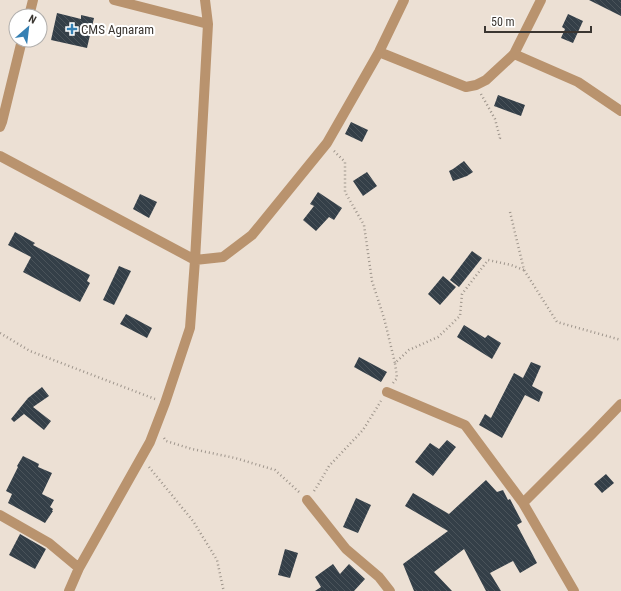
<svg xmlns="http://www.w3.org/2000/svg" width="621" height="591" font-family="'Roboto Condensed',sans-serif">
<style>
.building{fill:url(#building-back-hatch)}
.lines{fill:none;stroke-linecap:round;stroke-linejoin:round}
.path{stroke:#9e958c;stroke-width:2.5;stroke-dasharray:1 3;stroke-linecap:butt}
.minor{stroke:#b9936e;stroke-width:10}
.poi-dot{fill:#3680b3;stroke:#fff;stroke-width:1.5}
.labels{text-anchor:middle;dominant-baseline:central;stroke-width:4;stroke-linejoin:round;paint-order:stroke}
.poi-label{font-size:13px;fill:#3b3631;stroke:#fff;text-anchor:start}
</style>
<defs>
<pattern id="building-back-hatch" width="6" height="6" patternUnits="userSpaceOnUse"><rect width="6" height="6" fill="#343f48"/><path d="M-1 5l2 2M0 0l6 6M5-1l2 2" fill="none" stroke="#4a535a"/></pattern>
</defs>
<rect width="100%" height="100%" fill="#ece0d4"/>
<path class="building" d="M589,0H621V16Z
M57,13L81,19V15L94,18L87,48L51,40Z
M568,14L583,21L573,43L561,38L565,29L562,27Z
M498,95L525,105L521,116L494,106Z
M351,122L368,130L362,142L345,134Z
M464,161L473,172L467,176L453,181L449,171L453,169Z
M367,172L377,186L363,196L353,181Z
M318,192L342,208L334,220L329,217L316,231L303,220L314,206L310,204Z
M140,194L157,202L149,218L133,209Z
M15,232L35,243L33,245L90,275L87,281L90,283L80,302L23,272L31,257L8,245Z
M472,251L482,258L459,287L450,280Z
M119,266L131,271L114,305L103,300Z
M443,276L456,287L440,305L428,294Z
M126,314L152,328L147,338L120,324Z
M464,325L485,338L488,335L501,343L492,359L457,337Z
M359,357L387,372L381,382L354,367Z
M531,362L541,366L532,386L543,392L539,402L525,395L502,438L479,425L485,414L491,418L514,373L523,378Z
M42,387L49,396L33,407L51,421L44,430L24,414L14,422L11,419L28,398Z
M447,440L456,447L433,476L415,462L430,443L439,449Z
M23,456L39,464L38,467L52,473L42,494L54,500L50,507L53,509L52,511H53L45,523L8,503L12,494L6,491L18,467L17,466Z
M606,474L614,483L602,493L594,484Z
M486,480L497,492L503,490L508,500L510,499L522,522L517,525L537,563L520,573L513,561L490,573L501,591H486L464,549L434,572L452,591H414L403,564L448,531L405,506L413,493L449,514Z
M356,498L371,505L358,533L343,527Z
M20,534L46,549L35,569L9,555Z
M285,549L298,553L290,578L278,575Z
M333,564L340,574L349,564L365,579L354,591H315L321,587L315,577Z"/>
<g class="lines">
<path class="path" d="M481,94L495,119L500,138L498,141
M334,151L345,162V192L364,225L372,281L384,318L395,363
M510,212L524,270L557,322L621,340
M0,333L30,351L155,399
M393,383L397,378L395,363L409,350L438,337L460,316L462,294L488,260L511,265L524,270
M164,438L166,441L192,449L235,458L275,470L299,492
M149,467L193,521L217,560L223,588L224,591
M314,491L318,485L329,466L363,430L381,401"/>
<path class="minor" d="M114,0L208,24
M29,16L33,0
M379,52L466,87L476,85L486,80L514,54L541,0
M514,54L578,82L621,111
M0,127L2,122L22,40
M0,156L195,260L208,24L205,0
M387,392L465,425L523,503L574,591
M307,500L346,549L379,577L390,591
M523,503L592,434L621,404
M0,515L49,543L79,568
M69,591L79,568L150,442L165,403L190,328L195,260L223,257L252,235L327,143L379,52L404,0"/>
</g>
<path class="poi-dot" d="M70 23h4v4h4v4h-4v4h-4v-4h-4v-4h4z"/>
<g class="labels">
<g class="poi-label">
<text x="81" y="29">CMS Agnaram</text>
</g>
</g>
<g transform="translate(28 28) rotate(28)"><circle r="19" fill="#ffffff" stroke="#b1afad"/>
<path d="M0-3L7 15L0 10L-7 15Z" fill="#3680b3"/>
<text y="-6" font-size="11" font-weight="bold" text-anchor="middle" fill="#3b3631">N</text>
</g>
<path d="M485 26v6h106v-6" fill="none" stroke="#3b3631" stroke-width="2"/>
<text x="491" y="26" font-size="12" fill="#3b3631" stroke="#ffffff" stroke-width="3" paint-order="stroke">50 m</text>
</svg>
